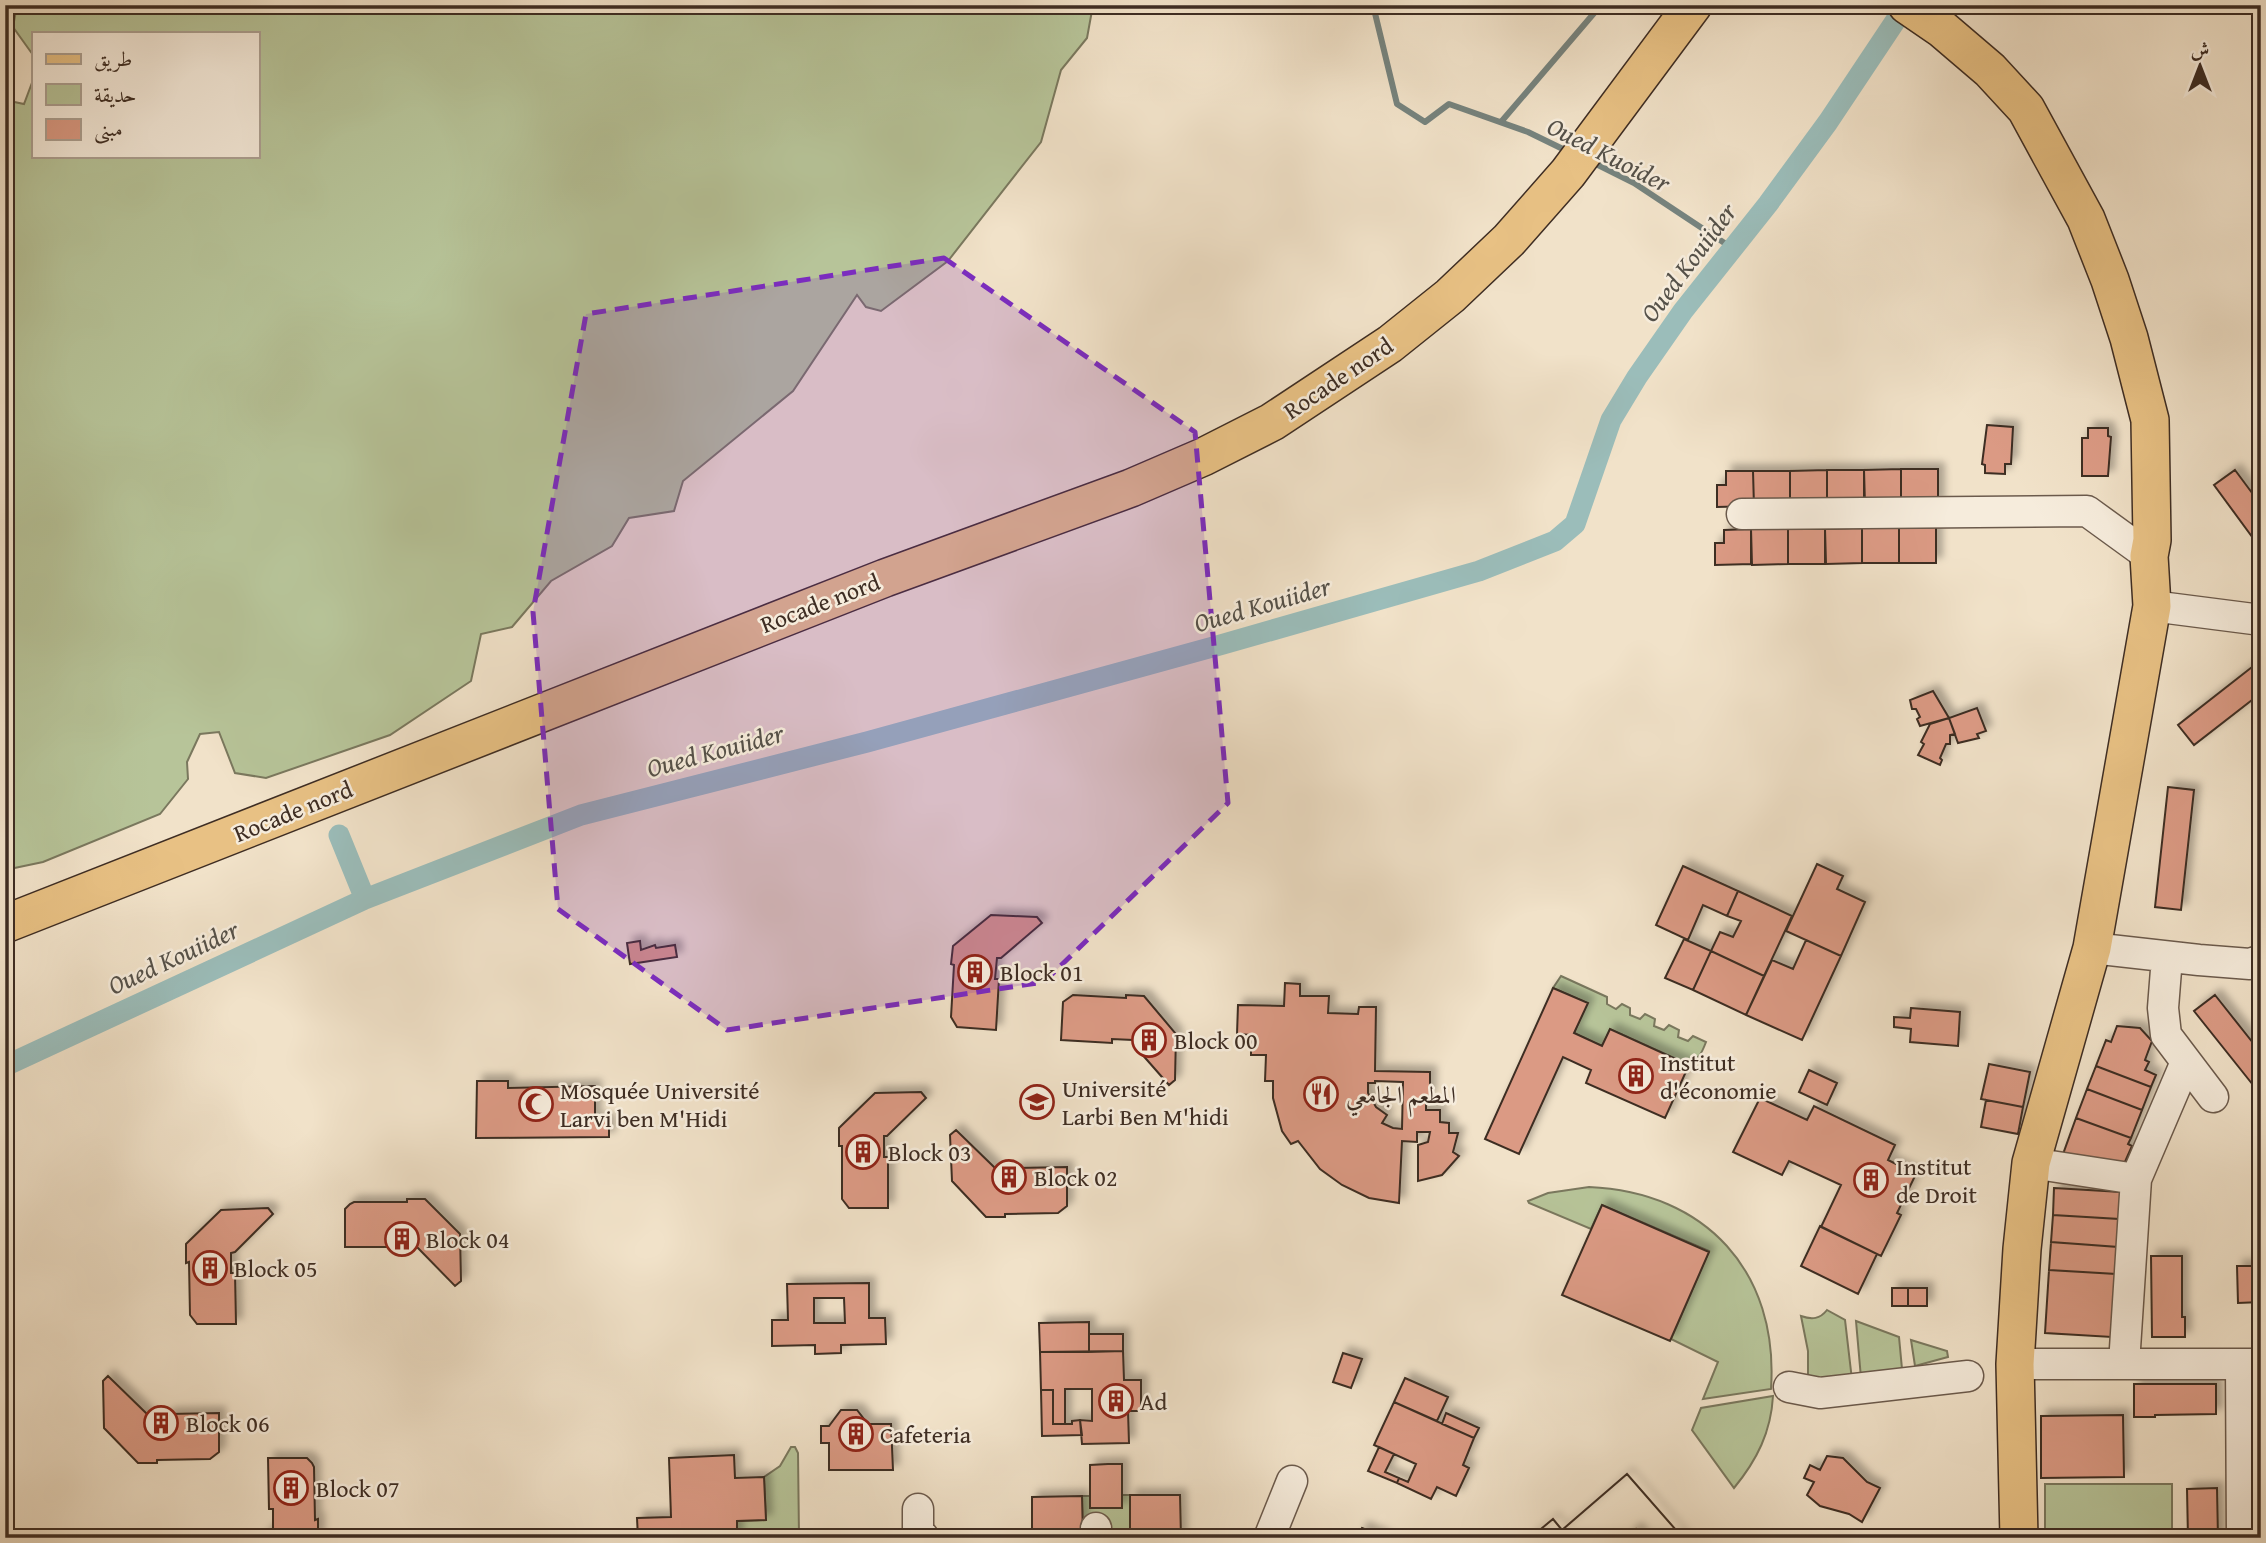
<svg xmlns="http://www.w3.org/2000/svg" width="2266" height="1543" font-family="'Gentium Book Plus',Amiri,serif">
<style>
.green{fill:#b7c499;stroke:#7a785e;stroke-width:2}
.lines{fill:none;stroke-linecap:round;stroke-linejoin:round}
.stream{stroke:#76837e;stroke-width:6}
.canal{stroke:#9bbdba;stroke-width:21}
.building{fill:#db9a84;stroke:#3e2d23;stroke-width:2;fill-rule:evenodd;filter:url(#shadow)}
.minor-casing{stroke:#6b5a4c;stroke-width:33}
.major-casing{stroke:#3e2d23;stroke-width:40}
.minor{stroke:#f6ecdc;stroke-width:30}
.major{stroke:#e8c184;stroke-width:37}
.marked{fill:#7b2cbf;fill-opacity:0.2;stroke:#7b2cbf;stroke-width:5;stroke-dasharray:14 9;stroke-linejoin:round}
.labels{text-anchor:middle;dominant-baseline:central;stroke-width:5;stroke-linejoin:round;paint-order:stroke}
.street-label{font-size:24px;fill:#3e2d23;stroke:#f6ecdc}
.poi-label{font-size:24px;fill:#3e2d23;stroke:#f6ecdc;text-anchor:start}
.water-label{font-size:26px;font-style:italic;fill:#555149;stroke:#f6ecdc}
</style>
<defs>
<filter id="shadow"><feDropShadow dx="6" dy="-6" stdDeviation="3.5" flood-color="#0004"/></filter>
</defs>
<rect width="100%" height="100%" fill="#f1e2c9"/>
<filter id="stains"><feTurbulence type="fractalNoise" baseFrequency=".00286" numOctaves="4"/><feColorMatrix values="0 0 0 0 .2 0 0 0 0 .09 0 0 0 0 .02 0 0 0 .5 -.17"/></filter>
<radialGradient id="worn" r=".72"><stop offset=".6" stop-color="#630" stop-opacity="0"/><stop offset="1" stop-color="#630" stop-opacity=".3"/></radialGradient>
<path class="green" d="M17,5H1093L1087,38L1061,70L1041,142L948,261L881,311L866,307L857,295L793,391L683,481L674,511L629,518L612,546L551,581L512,627L481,634L471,681L390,735L266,778L235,773L219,732L200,734L187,762L188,779L160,814L43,862L5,870V100L24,104L33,80V156H257V33H33V55L13,27Z
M1561,976L1607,997V1004L1616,1009L1622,1004L1630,1008V1015L1640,1019L1645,1014L1655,1019L1654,1026L1664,1030L1669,1025L1679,1030L1678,1037L1688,1041L1693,1036L1706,1042C1701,1055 1699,1060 1685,1063L1610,1029L1602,1046L1574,1033L1587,1003L1553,988Z
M1589,1187C1706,1192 1779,1272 1771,1389L1703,1399L1718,1362L1671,1339L1709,1251L1602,1205L1591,1229L1529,1203L1528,1201L1548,1193Z
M1827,1310L1845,1320L1852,1380L1808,1387V1351L1801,1316C1812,1320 1820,1319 1827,1310Z
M1856,1321L1899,1337L1902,1369L1861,1378Z
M1911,1340L1947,1351L1948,1357L1915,1366Z
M1773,1396C1771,1432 1757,1460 1734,1488L1692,1430L1701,1408Z
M791,1447H795L798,1453L799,1536L737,1537V1521L766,1520L764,1477L780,1466Z
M2045,1484H2172V1538H2045Z
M1122,1495H1130V1538H1083L1082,1496H1090L1091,1508H1121Z"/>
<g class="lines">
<path class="stream" d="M1373,5L1397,104L1425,122L1449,104L1528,132L1569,152
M1501,122L1601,5
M1592,162L1634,183L1732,248"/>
<path class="canal" d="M339,835L365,899
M5,1066L365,899L581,815L867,742L1220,645L1479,571L1555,541L1575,524L1611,420L1637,377L1683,311L1768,204L1828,122L1906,5"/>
</g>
<path class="building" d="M1987,425L2013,427L2011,464H2005V474L1985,473V465L1982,464Z
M2088,428H2108V436L2111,437L2108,476H2082V438H2088Z
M1901,469V505H1865L1864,470Z
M1901,469H1938V505H1901Z
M1827,470H1864V505L1827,506Z
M1827,470V506H1790V471Z
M2235,470L2261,505V549L2214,485Z
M1726,471H1753L1754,506L1717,507V485H1726Z
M1753,471H1790V506L1754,507Z
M1936,527V563H1899V528Z
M1862,528H1899V563H1862Z
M1862,528V563L1826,564L1825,529Z
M1751,529H1788V564L1752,565Z
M1751,529V564L1715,565V543H1724V530Z
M1788,529H1825V564H1788Z
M2261,660V693L2194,745L2178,725Z
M1933,691L1949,718L1920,726L1917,719L1920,717L1916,709H1912L1910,700Z
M1977,708L1986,731L1977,734L1979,738L1958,743L1949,718Z
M1949,718L1955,734L1950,735V744H1946L1940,758L1942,760L1940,765L1918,755L1924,744L1921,742L1930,724Z
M2168,787L2194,790L2181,910L2155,907Z
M1817,864L1843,876L1837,889L1865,902L1841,956L1786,931Z
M1683,866L1738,891L1727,916L1703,905L1688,940L1656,925Z
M1738,891L1792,916L1764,976L1711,951L1720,932L1733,937L1741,921L1727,916Z
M991,915L1037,917L1042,923L1001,958H997L995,979H999L996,1030L957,1027L951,1017L954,965L951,964L953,946Z
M1684,939L1711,951L1693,990L1665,978Z
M1806,940L1841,956L1802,1040L1746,1015L1772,960L1793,969Z
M640,941L641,950L655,945L656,948L675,945L677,957L630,964L627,943Z
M1711,951L1764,976L1746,1015L1693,990Z
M1285,983L1300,984V996H1329L1328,1013L1358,1014L1359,1007H1376L1375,1071L1430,1072V1096H1426V1110H1440V1122L1449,1123V1133H1458L1453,1152L1459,1156L1442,1175L1418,1181V1145L1428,1142L1430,1132H1417V1142L1402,1141L1399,1203L1369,1198L1342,1185L1320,1169L1298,1141L1291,1144L1282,1131L1273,1098V1081H1265L1266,1055H1251V1035L1237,1034L1238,1005L1284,1006ZM1375,1081L1403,1082L1402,1129L1393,1128L1382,1123L1387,1115L1376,1107L1368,1093V1083H1375Z
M1553,988L1588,1003L1574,1033L1602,1046L1610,1029L1689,1065L1665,1118L1586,1083L1591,1070L1563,1057L1519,1154L1485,1139Z
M1073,995L1126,998V995L1144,996L1176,1034L1175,1080L1169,1085L1133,1044V1040L1112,1039V1043L1061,1040L1063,1002Z
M2215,995L2261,1053V1095L2194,1011Z
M1911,1008L1960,1012L1958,1046L1910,1042L1911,1029L1894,1027V1017L1910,1018Z
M2117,1026L2140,1028L2152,1041L2145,1060L2149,1062L2145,1070L2156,1075L2151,1087L2096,1066L2106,1040L2111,1042Z
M1989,1064L2030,1072L2023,1107L1981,1099Z
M2096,1066L2151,1087L2142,1110L2087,1089Z
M1809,1070L1837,1083L1827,1105L1799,1092Z
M477,1081H508V1088L595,1086V1120H609V1137L476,1138Z
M2087,1089L2142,1110L2131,1138L2076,1118Z
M921,1092L926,1098L887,1136H884V1157H888V1208H849L842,1199V1146H839V1128L875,1093Z
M1760,1098L1807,1120L1814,1106L1895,1145L1888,1160L1916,1174L1897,1213L1901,1215L1881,1256L1821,1227L1841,1185L1789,1161L1782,1175L1733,1152Z
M1986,1100L2023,1107L2018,1134L1981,1127Z
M2076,1118L2131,1138L2128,1144L2132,1146L2124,1164L2062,1157Z
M956,1130L995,1168V1172H1016V1168L1067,1167V1206L1058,1213L1005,1214V1217H986L952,1181L950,1135Z
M2054,1188L2121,1192L2119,1219L2053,1215Z
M407,1199H425L460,1234L461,1281L455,1286L417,1247V1243H396V1247H345V1209L350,1204L354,1202H407Z
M1602,1205L1709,1252L1670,1341L1562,1295Z
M268,1208L273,1214L235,1252L231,1253V1273H235L236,1324H197L190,1315L189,1262L186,1263V1244L221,1210Z
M2053,1215L2119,1219L2118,1247L2051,1242Z
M1820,1226L1877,1254L1858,1294L1801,1266Z
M2051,1242L2118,1247L2116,1274L2049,1270Z
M2151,1256H2182V1317H2185V1337H2152Z
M2237,1266H2261V1302L2238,1303Z
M2049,1270L2116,1274L2112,1337L2045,1333Z
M869,1283V1318H885L886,1344L841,1345V1353L815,1354V1345L772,1346V1320H788L787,1284Z
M1892,1288H1908V1306H1892Z
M1908,1288H1927V1306H1908Z
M814,1298H844L845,1323H814Z
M1089,1322V1352H1040L1039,1323Z
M1089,1334H1123V1351L1089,1352Z
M1123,1351L1124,1380H1141V1411H1128L1129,1443L1082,1444L1080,1420L1092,1421V1389H1065V1424H1053V1390H1041L1040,1352Z
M1343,1353L1362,1359L1351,1388L1333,1382Z
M108,1376L147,1414V1418H168V1414L219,1413V1452L210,1459L157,1460V1463H138L104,1428L103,1381Z
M1405,1378L1448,1397L1437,1421L1394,1402Z
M2134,1384H2216V1414L2155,1415V1417H2134Z
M1041,1390H1053V1424H1072V1421L1080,1420L1082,1435L1042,1436Z
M1394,1402L1474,1438L1463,1465L1469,1468L1456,1496L1437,1487L1431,1499L1397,1483L1399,1478L1408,1482L1416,1464L1374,1445Z
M841,1410H857L868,1424H891L893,1470H829V1443H821V1426H829Z
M1446,1413L1479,1428L1474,1438L1442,1424Z
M2123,1415L2124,1477L2041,1478V1416Z
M1379,1447L1394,1454L1385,1472L1399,1478L1397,1483L1368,1471Z
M734,1455L735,1478L764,1477L766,1520L737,1521V1538H638L637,1518L671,1517L669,1458Z
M1827,1456L1843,1458L1867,1482L1880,1488L1862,1522L1849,1514L1820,1506L1807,1495L1814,1482L1804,1478L1810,1465L1820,1470Z
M268,1458H307L312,1463L314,1467L315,1520L318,1519V1538H262L269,1530H273V1509H269Z
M1108,1464H1122V1508H1090V1465Z
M1627,1474L1683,1538H1644L1636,1529L1625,1538H1530L1553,1519L1562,1530Z
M1627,1474L1683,1538H1530L1553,1519L1562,1530Z
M2217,1488L2218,1538H2188L2187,1489Z
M1130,1495H1180L1181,1538H1130Z
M1082,1496L1083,1538H1032V1497Z
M1362,1528L1386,1538H1358Z"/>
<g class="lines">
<g class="minor-casing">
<path id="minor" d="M1742,514L2087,511L2149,556
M2152,606L2261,620
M2092,948L2199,960L2250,964L2261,960
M2167,957L2163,1008L2166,1035L2213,1097
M2031,1163L2136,1179L2124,1364
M2136,1179L2186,1062
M2015,1364H2261
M2241,1364L2242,1538
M1789,1387L1820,1393L1968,1376
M918,1509V1530L924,1538
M1096,1538V1528
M1269,1538L1292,1481"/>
</g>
<g class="major-casing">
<path id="major" d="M1907,5L1942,29L1990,70L2026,109L2086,219L2110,280L2129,338L2150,420L2152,540L2149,556L2152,606L2092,948L2031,1163L2022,1249L2015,1364L2019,1538
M5,924L885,578L1131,488L1203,457L1272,422L1390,344L1450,296L1509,240L1568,173L1693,5"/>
</g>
<use href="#minor" class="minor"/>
<use href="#major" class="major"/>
</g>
<path class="marked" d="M944,258L1195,432L1228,803L1044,982L727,1030L558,909L533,612L586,314Z"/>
<defs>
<g id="building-ring" transform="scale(1.75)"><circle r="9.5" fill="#f6ecdc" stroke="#8f2418" stroke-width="1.5"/><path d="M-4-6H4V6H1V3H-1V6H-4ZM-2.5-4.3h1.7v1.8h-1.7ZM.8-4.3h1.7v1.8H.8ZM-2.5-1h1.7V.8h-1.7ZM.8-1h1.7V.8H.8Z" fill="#8f2418"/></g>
<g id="restaurant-ring" transform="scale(1.75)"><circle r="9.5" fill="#f6ecdc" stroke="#8f2418" stroke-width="1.5"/><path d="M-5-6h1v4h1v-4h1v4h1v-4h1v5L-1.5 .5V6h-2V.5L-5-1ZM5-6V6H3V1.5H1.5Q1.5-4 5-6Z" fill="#8f2418"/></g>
<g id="university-ring" transform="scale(1.75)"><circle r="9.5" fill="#f6ecdc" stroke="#8f2418" stroke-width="1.5"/><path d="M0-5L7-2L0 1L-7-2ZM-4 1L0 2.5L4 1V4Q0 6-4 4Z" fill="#8f2418"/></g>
<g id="mosque-ring" transform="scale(1.75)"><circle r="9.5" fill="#f6ecdc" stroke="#8f2418" stroke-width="1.5"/><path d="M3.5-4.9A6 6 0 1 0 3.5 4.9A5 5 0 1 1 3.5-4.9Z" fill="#8f2418"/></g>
</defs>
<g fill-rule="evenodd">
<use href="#building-ring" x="975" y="972"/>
<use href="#building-ring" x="1149" y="1040"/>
<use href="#building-ring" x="1636" y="1076"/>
<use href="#restaurant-ring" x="1321" y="1094"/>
<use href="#university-ring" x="1037" y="1102"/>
<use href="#mosque-ring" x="536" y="1104"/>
<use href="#building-ring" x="863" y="1152"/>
<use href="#building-ring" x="1009" y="1177"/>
<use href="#building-ring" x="1871" y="1180"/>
<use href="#building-ring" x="402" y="1239"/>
<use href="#building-ring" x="210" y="1268"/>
<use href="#building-ring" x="1116" y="1401"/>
<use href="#building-ring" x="161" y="1423"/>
<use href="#building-ring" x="856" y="1434"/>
<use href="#building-ring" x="291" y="1488"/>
</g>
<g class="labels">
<g class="street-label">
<text transform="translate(1338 378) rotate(-34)">Rocade nord</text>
<text transform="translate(820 603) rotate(-21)">Rocade nord</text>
<text transform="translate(293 811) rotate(-22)">Rocade nord</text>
</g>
<g class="poi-label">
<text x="1000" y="972">Block 01</text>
<text x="1174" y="1040">Block 00</text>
<text x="1660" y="1062">Institut<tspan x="1660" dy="28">d'économie</tspan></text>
<text x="1062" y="1088">Université<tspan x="1062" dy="28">Larbi Ben M'hidi</tspan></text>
<text x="560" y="1090">Mosquée Université<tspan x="560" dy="28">Larvi ben M'Hidi</tspan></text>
<text x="1346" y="1094">المطعم الجامعي</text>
<text x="888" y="1152">Block 03</text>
<text x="1896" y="1166">Institut<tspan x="1896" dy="28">de Droit</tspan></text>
<text x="1034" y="1177">Block 02</text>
<text x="426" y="1239">Block 04</text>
<text x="234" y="1268">Block 05</text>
<text x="1140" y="1401">Ad</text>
<text x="186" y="1423">Block 06</text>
<text x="880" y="1434">Cafeteria</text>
<text x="316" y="1488">Block 07</text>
</g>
<g class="water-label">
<text transform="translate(1609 154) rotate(27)">Oued Kuoider</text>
<text transform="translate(1688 262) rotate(-53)">Oued Kouiider</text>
<text transform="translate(1262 604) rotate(-16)">Oued Kouiider</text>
<text transform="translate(715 750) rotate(-15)">Oued Kouiider</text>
<text transform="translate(173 957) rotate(-25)">Oued Kouiider</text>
</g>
</g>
<rect width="2266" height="1543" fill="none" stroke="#f1e2c9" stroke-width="28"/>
<rect x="7" y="7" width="2252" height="1529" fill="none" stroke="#3e2d23" stroke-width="3.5"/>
<rect x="14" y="14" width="2238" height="1515" fill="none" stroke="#3e2d23" stroke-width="2"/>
<rect x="32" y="32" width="228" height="126" fill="#f6ecdc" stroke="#aca092" stroke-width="2"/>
<rect x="46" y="54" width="35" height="10" fill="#e8c184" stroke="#aca092" stroke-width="2"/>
<text x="94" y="66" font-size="21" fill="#3e2d23">طريق</text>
<rect x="46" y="84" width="35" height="21" fill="#b7c499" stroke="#aca092" stroke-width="2"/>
<text x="94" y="102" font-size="21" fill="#3e2d23">حديقة</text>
<rect x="46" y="119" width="35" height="21" fill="#db9a84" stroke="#aca092" stroke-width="2"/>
<text x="94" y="136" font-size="21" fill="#3e2d23">مبنى</text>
<g transform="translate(2200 66)" stroke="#f6ecdc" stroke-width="5" paint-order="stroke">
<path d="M0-5L12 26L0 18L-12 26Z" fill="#3e2d23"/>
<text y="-10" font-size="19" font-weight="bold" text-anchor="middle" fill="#3e2d23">ش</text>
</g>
<rect width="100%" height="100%" filter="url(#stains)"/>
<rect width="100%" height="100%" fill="url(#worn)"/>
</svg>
